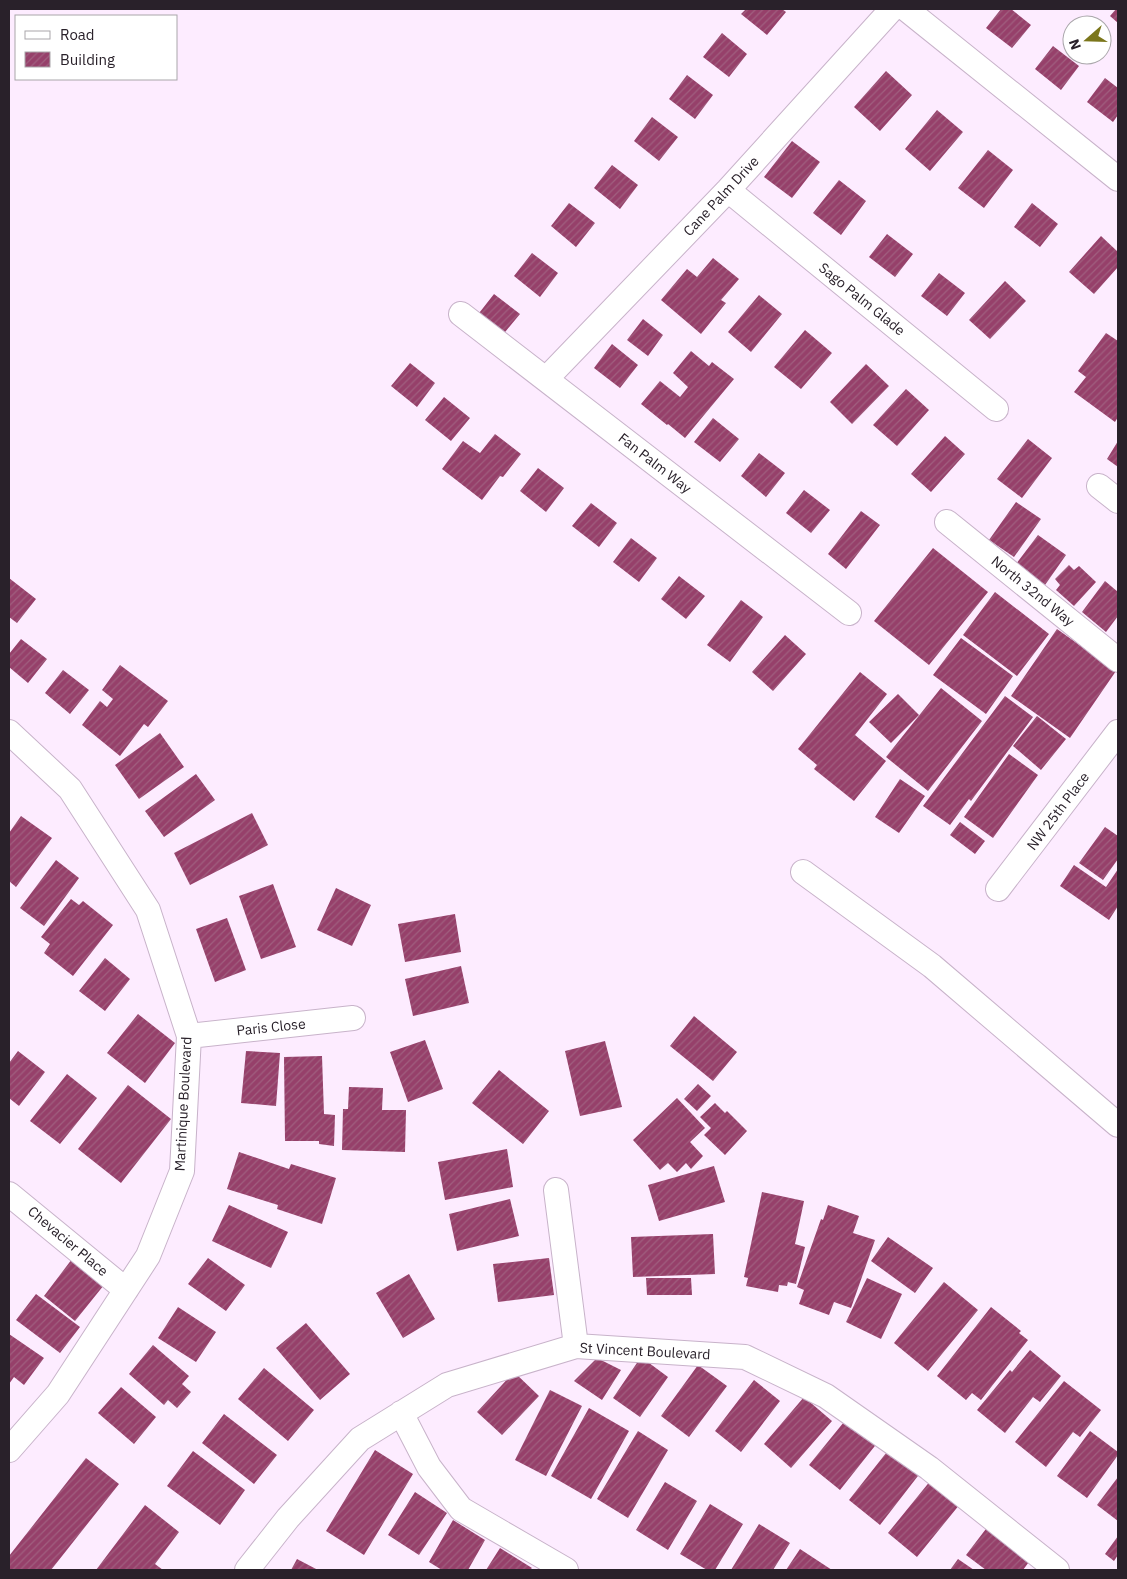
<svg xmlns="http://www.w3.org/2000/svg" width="1127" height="1579" font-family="'IBM Plex Sans',sans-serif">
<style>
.building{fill:url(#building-hatch)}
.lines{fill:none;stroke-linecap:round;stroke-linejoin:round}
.street-casing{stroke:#c8b3ca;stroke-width:26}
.street{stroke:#fff;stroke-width:24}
.labels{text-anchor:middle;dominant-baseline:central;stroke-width:5;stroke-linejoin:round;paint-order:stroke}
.street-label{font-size:14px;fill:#29212a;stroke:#fff}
</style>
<defs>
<pattern id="building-hatch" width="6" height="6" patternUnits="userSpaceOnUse" patternTransform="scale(1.25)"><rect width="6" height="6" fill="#96406a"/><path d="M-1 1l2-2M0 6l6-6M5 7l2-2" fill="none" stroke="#a05f7f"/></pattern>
</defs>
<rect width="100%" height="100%" fill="#fdecff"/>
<path class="building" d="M746,9H782L786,12L767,35L741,14Z
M1001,9H1011L1031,25L1012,48L986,28Z
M1116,9H1118V23L1110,16Z
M722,33L747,54L729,77L703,57Z
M1053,46L1079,66L1061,90L1035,69Z
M886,71L912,95L880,131L854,107Z
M687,75L713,95L695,119L669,99Z
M1105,78L1118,88V115L1113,122L1087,102Z
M937,110L963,132L930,171L905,149Z
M652,117L678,137L659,161L634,141Z
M792,141L820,162L792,198L764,177Z
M988,150L1013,170L984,208L958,188Z
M612,165L638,185L620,209L594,188Z
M839,180L866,201L841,235L813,213Z
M569,203L595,223L576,247L551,226Z
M1032,203L1058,224L1040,247L1014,227Z
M887,234L913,254L895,277L869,257Z
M1101,236L1118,252V267L1094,294L1069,272Z
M532,253L558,273L540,297L514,276Z
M713,258L739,279L721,300L726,303L701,334L661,300L687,269L697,277Z
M939,273L965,293L947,316L921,296Z
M1005,281L1026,301L990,339L969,320Z
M494,294L520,314L501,337L476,317Z
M759,295L782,314L751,352L728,332Z
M643,319L663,335L648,356L627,340Z
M805,330L832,353L801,389L774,367Z
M1106,333L1118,341V417L1115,422L1074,392L1086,377L1078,371Z
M612,344L638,365L620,388L594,368Z
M691,351L709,366L712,362L734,379L685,438L668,424L667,425L641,404L660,381L680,397L688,387L673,373Z
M410,363L435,383L417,407L391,386Z
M866,364L889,386L852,424L830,402Z
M906,389L929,410L897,446L873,425Z
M444,397L470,418L451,441L425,420Z
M713,418L739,439L720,462L694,442Z
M495,434L521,454L503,477L500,476L482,500L442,469L463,441L480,453Z
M945,436L965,454L931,492L911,474Z
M1028,439L1052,458L1022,498L997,479Z
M1118,441V467L1107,459Z
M759,453L785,473L766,497L741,476Z
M538,468L564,488L546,512L520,491Z
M804,490L830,510L811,533L786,513Z
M1016,502L1041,519L1014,557L989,540Z
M591,503L617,523L599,547L572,526Z
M861,511L880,525L846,569L828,554Z
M1038,535L1066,555L1045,585L1016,564Z
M631,538L657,558L639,582L613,562Z
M933,548L988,592L929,665L874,621Z
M1069,565L1074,570L1079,566L1096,582L1074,606L1056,590L1060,585L1055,579Z
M679,576L705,596L686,619L661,599Z
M9,578L36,599L17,623L9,617Z
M1105,581L1118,592V616L1106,632L1082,612Z
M995,592L1049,634L1017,676L963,635Z
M741,600L763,617L730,662L707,645Z
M1057,629L1116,671L1070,738L1011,696Z
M785,635L806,654L773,691L752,672Z
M961,638L1013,676L986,714L933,675Z
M21,639L47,659L28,683L9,667V654Z
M120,665L168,701L148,727L144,724L120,756L82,725L100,701L107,707L113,699L102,690Z
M63,670L89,690L70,714L45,693Z
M860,672L887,694L855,735L886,761L854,801L814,769L817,765L798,749Z
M941,688L982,721L928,791L886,757Z
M898,694L919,715L891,743L869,722Z
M1005,696L1033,717L971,801L969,799L950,825L923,806Z
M1037,716L1066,739L1041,770L1013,746Z
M160,733L184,767L139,799L115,765Z
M1009,754L1038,775L993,838L964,817Z
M196,774L215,800L164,837L145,811Z
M900,779L925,796L899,833L875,817Z
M252,813L268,845L190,885L174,853Z
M21,816L52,838L16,887L9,881V833Z
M960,822L985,841L975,854L950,835Z
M1105,827L1118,836V859L1103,880L1079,863Z
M56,860L79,878L44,926L20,908Z
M1074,865L1106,887L1118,869V906L1109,920L1060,886Z
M273,884L296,947L261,959L239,896Z
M336,888L371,905L352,946L317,930Z
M71,899L79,905L83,901L113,925L73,976L44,953L50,944L41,937Z
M455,914L461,952L405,962L398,924Z
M227,918L246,970L215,982L196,929Z
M105,958L130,979L105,1011L79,991Z
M461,966L469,1003L413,1016L405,979Z
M138,1014L175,1043L145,1083L107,1053Z
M694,1016L737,1052L713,1081L670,1046Z
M425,1040L443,1089L408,1102L390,1052Z
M605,1041L622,1107L580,1116L565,1051Z
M18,1051L45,1072L19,1106L9,1098V1063Z
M246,1051L280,1053L276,1106L241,1103Z
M322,1056L324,1114L335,1115L334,1146L319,1144V1141H285L284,1057Z
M499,1070L549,1111L523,1144L472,1103Z
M67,1074L97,1098L60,1144L30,1121Z
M698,1084L711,1096L697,1111L684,1099Z
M128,1085L171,1119L121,1183L78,1149Z
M349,1087L383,1088L382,1110H406L405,1152L342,1150L343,1109H348Z
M677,1098L705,1128L690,1142L703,1156L691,1169L686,1163L677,1172L668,1163L660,1170L633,1140Z
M715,1103L725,1113L727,1111L747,1131L725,1155L704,1135L711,1128L700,1117Z
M507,1149L513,1187L445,1200L438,1162Z
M239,1152L289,1169L291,1164L336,1178L322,1224L277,1209L278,1205L227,1189Z
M714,1166L725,1202L659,1221L648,1185Z
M762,1192L804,1201L795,1244L805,1247L796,1284L788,1282L787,1286L779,1285L778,1292L746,1286L748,1278L744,1277Z
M510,1199L519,1236L457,1251L449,1214Z
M229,1205L288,1232L271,1268L212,1241Z
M828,1205L859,1216L853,1233L875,1240L851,1308L834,1302L829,1315L799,1304L804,1290L797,1287L821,1219L823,1220Z
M713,1234L715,1274L633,1277L631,1237Z
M888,1237L933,1268L915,1293L871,1261Z
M208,1258L245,1285L226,1311L188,1284Z
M549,1258L554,1295L498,1302L493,1264Z
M72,1259L104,1285L75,1321L44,1296Z
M409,1274L435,1319L403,1338L376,1293Z
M646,1278H691L692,1295H647Z
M867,1278L902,1294L881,1339L846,1322Z
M944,1282L978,1310L928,1371L894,1343Z
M36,1294L80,1327L60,1353L16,1320Z
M178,1307L216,1332L196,1362L158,1338Z
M991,1307L1021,1331L1019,1333L1028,1340L981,1400L972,1393L966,1400L937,1376Z
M306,1323L350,1374L320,1400L276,1348Z
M9,1334L44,1358L24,1385L14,1377L9,1384Z
M153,1345L189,1376L182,1384L191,1392L177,1408L168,1400L164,1405L129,1374Z
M1030,1350L1061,1376L1040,1402L1033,1397L1005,1433L977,1410L1010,1370L1012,1372Z
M641,1357L668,1377L640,1417L613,1398Z
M597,1358L621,1370L602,1400L574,1381Z
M698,1365L727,1386L689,1437L661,1416Z
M264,1368L314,1410L288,1441L238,1399Z
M514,1372L539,1396L502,1435L477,1412Z
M754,1380L780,1401L741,1452L715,1431Z
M1064,1381L1101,1410L1080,1437L1073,1432L1046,1467L1015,1442Z
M121,1387L156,1417L134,1444L98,1413Z
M550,1390L582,1406L546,1476L515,1460Z
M804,1397L832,1421L791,1468L764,1444Z
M589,1408L629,1431L591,1499L551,1476Z
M224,1414L277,1455L254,1484L202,1443Z
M848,1417L878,1442L840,1490L809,1465Z
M638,1431L668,1450L628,1518L597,1499Z
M1090,1431L1118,1452V1455L1087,1498L1057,1476Z
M890,1448L921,1472L880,1525L849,1500Z
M375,1450L413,1474L364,1555L326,1531Z
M193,1451L245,1490L220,1525L167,1486Z
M86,1458L119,1484L51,1570H9V1556Z
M1118,1477V1521L1097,1505Z
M931,1480L960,1504L917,1557L888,1533Z
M665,1482L697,1501L668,1550L636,1530Z
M415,1492L447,1513L419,1555L388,1535Z
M710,1504L743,1524L715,1570H707L680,1554Z
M145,1505L179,1532L155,1564L163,1570H96Z
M453,1520L485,1540L468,1570H442L429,1562Z
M992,1521L1034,1555L1023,1570H986L966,1555Z
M759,1524L790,1543L773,1570H731Z
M1118,1536V1555L1114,1561L1105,1554Z
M500,1548L532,1568L530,1570H486Z
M800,1549L832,1570H786Z
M297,1559L318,1570H291Z
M958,1559L974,1570H950Z"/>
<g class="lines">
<g class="street-casing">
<path id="street" d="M906,9L1118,179
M728,190L996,409
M461,314L849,613
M546,379L728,190L892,9
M1099,486L1118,501
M947,522L1118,660
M9,732L70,789L148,910L189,1036L182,1171L148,1256L58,1394L9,1450
M803,872L932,966L1118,1125
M998,889L1118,732
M189,1036L353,1018
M556,1190L576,1346
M9,1194L126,1290
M401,1413L429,1467L461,1509L566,1570
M247,1570L288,1518L360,1439L447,1385L576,1346L745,1357L826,1396L929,1468L1057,1570"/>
</g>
<use href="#street" class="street"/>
</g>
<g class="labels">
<g class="street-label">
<text transform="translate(721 196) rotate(-47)">Cane Palm Drive</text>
<text transform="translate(862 299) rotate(39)">Sago Palm Glade</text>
<text transform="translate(655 463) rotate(38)">Fan Palm Way</text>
<text transform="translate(1033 591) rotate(39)">North 32nd Way</text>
<text transform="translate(1058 811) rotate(-53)">NW 25th Place</text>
<text transform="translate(271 1027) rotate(-6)">Paris Close</text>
<text transform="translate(183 1104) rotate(-87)">Martinique Boulevard</text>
<text transform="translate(68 1241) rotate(40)">Chevacier Place</text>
<text transform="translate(645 1351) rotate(3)">St Vincent Boulevard</text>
</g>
</g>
<rect width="1127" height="1579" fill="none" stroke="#29212a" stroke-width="20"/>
<rect x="15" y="15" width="162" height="65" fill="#ffffff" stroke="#a9a6aa"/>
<rect x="25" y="31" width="25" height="8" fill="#ffffff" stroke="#a9a6aa"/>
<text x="60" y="40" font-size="15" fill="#29212a">Road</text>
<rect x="25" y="52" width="25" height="15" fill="url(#building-hatch)" stroke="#a9a6aa"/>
<text x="60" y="65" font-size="15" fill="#29212a">Building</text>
<g transform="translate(1087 40) rotate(250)"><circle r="24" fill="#ffffff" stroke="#a9a6aa"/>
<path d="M0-4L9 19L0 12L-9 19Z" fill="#7b761b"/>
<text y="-8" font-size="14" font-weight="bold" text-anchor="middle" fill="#29212a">N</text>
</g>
</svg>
